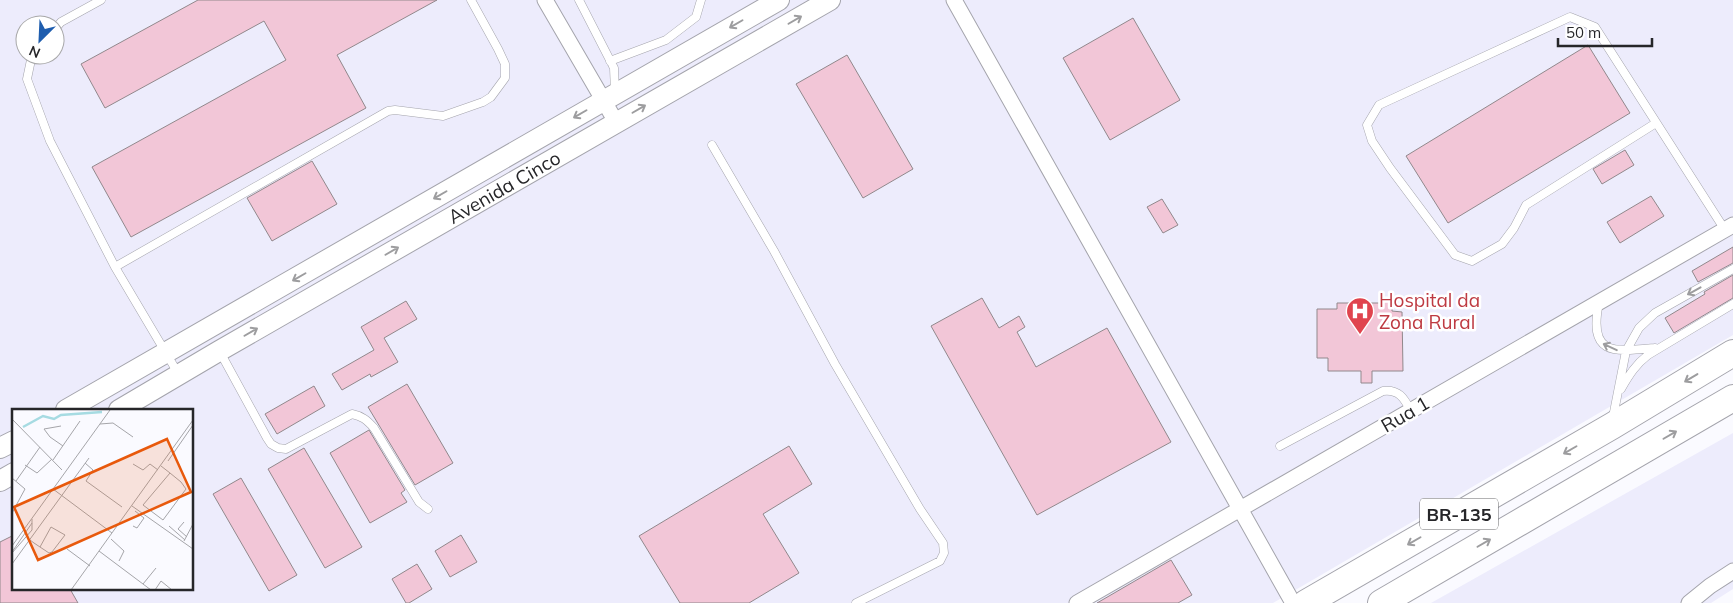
<svg xmlns="http://www.w3.org/2000/svg" width="1733" height="603" font-family="Mulish,sans-serif">
<style>
.built{fill:#edecfc;fill-rule:evenodd}
.building{fill:#f2c6d7;stroke:#91888c}
.lines{fill:none;stroke-linecap:round;stroke-linejoin:round}
.lane-casing{stroke:#a4a4ac;stroke-width:9}
.street-casing{stroke:#a4a4ac;stroke-width:17}
.secondary-casing{stroke:#a4a4ac;stroke-width:22}
.highway-casing{stroke:#a4a4ac;stroke-width:28}
.lane{stroke:#fff;stroke-width:8}
.street{stroke:#fff;stroke-width:15}
.secondary{stroke:#fff;stroke-width:20}
.highway{stroke:#fff;stroke-width:26}
.oneway{stroke:#9d9d9f}
.labels{text-anchor:middle;dominant-baseline:central;stroke-width:5;stroke-linejoin:round;paint-order:stroke}
.shield{fill:#fff;stroke:#676769;stroke-width:1}
.shield-label{font-size:18px;font-weight:bold;fill:#262629}
.street-label{font-size:19px;fill:#262629;stroke:#fff}
.health-label{font-size:19px;fill:#be3a42;stroke:#fff;text-anchor:start}
.inset-river{fill:none;stroke:#a6dbe2;stroke-width:2.5}
.inset-road{fill:none;stroke:#a5a5a9;stroke-width:1}
.view{fill:#e8590c;fill-opacity:0.15;stroke:#e8590c;stroke-width:2.5}
.inset-edge{fill:none;stroke:#262629;stroke-width:2.5}
</style>
<rect width="100%" height="100%" fill="#fafaff"/>
<path class="built" d="M0,0H1733V335L1273,603H0ZM25,25H55V55H25ZM14,410H192V589H14Z
M1733,433V589L1711,603H1431Z"/>
<path class="building" d="M198,0H437L337,55L366,108L131,237L92,167L286,60L264,21L105,108L81,64Z
M1133,18L1180,100L1110,140L1063,58Z
M1588,45L1630,113L1448,223L1406,156Z
M847,55L913,169L863,198L796,84Z
M1625,150L1634,165L1602,184L1593,169Z
M312,161L337,204L272,241L247,198Z
M1651,196L1664,216L1620,243L1607,222Z
M1162,199L1178,225L1163,233L1147,207Z
M1733,247V263L1698,282L1692,271Z
M1733,275V298L1674,333L1665,318L1705,294L1704,292Z
M982,298L999,328L1019,316L1025,327L1017,332L1036,367L1107,328L1171,442L1037,515L931,326Z
M1380,299H1392V311L1402,312L1403,371H1372V383H1361V371H1328V358H1317V309H1337V303H1380Z
M406,301L417,319L384,338L398,362L371,377L370,374L342,390L332,374L374,350L361,327Z
M407,384L453,463L415,485L368,407Z
M314,386L325,406L277,434L265,414Z
M369,430L405,490L401,493L407,502L370,523L330,453Z
M789,446L812,484L763,514L799,573L749,603H680L639,536Z
M304,448L362,547L325,568L268,469Z
M241,478L297,575L269,591L213,494Z
M14,535V589H70L78,603H0V542Z
M461,535L477,562L450,577L435,551Z
M1171,560L1192,595L1178,603H1097Z
M417,564L432,589L409,603H406L392,579Z"/>
<g class="lines">
<g class="lane-casing">
<path id="lane" d="M579,0L614,68L615,92
M55,29L61,22L101,0
M32,55L27,79L50,141L115,267L179,375
M610,61L666,40L696,17L701,0
M1656,123L1526,205L1514,228L1502,244L1472,261L1455,255L1390,168L1372,141L1367,125L1379,105L1570,17L1595,27L1725,230
M712,145L774,251L835,364L920,509L943,543L944,553L940,561L856,603
M115,267L388,111L395,110L443,116L483,102L491,97L505,78V64L498,49L471,0
M1599,302C1588,356 1613,352 1655,348
M220,352L267,438L271,444L278,448L286,449L352,414C362,416 367,420 374,428L419,502L428,509
M1621,389C1629,375 1636,364 1648,355L1733,304
M1613,417L1626,351L1639,328L1655,313L1733,269
M1280,446L1383,391C1399,389 1404,398 1411,411"/>
</g>
<g class="street-casing">
<path id="street" d="M545,0L616,122
M954,0L1293,603
M1077,603L1733,225
M1689,603L1710,586L1733,571"/>
</g>
<g class="secondary-casing">
<g id="secondary">
<path d="M66,410L779,0"/>
<path id="s1" d="M119,410L219,351L830,0"/>
<path d="M0,448L14,441"/>
<path d="M0,481L14,473"/>
</g>
</g>
<g class="highway-casing">
<path id="highway" d="M1306,603L1612,426L1733,353
M1381,603L1733,398"/>
</g>
<use href="#lane" class="lane"/>
<use href="#street" class="street"/>
<use href="#secondary" class="secondary"/>
<use href="#highway" class="highway"/>
</g>
<defs><path id="oneway-shaft" d="M-6 0H5M1.5-3L5.5 0L1.5 3" fill="none" stroke-width="1.6" stroke-linecap="round" stroke-linejoin="round" transform="scale(1.25)"/></defs>
<g class="oneway">
<use href="#oneway-shaft" transform="translate(795 20) rotate(-30)"/>
<use href="#oneway-shaft" transform="translate(736 24) rotate(150)"/>
<use href="#oneway-shaft" transform="translate(639 109) rotate(-30)"/>
<use href="#oneway-shaft" transform="translate(580 114) rotate(150)"/>
<use href="#oneway-shaft" transform="translate(440 195) rotate(150)"/>
<use href="#oneway-shaft" transform="translate(392 251) rotate(-30)"/>
<use href="#oneway-shaft" transform="translate(299 277) rotate(150)"/>
<use href="#oneway-shaft" transform="translate(1694 291) rotate(151)"/>
<use href="#oneway-shaft" transform="translate(251 332) rotate(-30)"/>
<use href="#oneway-shaft" transform="translate(1610 347) rotate(-155)"/>
<use href="#oneway-shaft" transform="translate(1691 378) rotate(149)"/>
<use href="#oneway-shaft" transform="translate(1670 435) rotate(-30)"/>
<use href="#oneway-shaft" transform="translate(1570 450) rotate(150)"/>
<use href="#oneway-shaft" transform="translate(1414 541) rotate(150)"/>
<use href="#oneway-shaft" transform="translate(1484 543) rotate(-30)"/>
</g>
<defs>
<g id="hospital-pin" transform="scale(1.4375)"><path d="M0 17L-7.5 6A9.5 9.5 0 1 1 7.5 6Z" fill="#e0444e" stroke="#fff"/><path d="M-5-5h3v3.5h4V-5h3V5h-3V1.5h-4V5h-3Z" fill="#fff"/></g>
</defs>
<g fill-rule="evenodd">
<use href="#hospital-pin" x="1360" y="311"/>
</g>
<g class="labels">
<rect class="shield" x="1420" y="498.5" width="78" height="31" rx="4"/>
<g class="shield-label">
<text x="1459" y="514">BR-135</text>
</g>
<g class="street-label">
<text stroke="none"><textPath href="#s1" startOffset="445">Avenida Cinco</textPath></text>
<text transform="translate(1405 414) rotate(-30)">Rua 1</text>
</g>
<g class="health-label">
<text x="1379" y="300">Hospital da<tspan x="1379" dy="22">Zona Rural</tspan></text>
</g>
</g>
<g transform="translate(12 409)">
<rect width="181" height="181" fill="#fafaff"/>
<path class="inset-river" d="M11,18L31,7L42,10L49,6L90,3"/>
<path class="inset-road" d="M0,10L50,61M88,15L101,14L121,28M49,17L32,20L38,28L51,37M41,51L68,12M156,52L181,16M73,54L81,61L74,72L110,98M121,55L131,61L138,55L146,61M13,56L25,64L40,50M149,57L158,64L169,73L174,80L151,111L131,96L158,64M0,69L13,80L0,104M4,72L28,38M41,80L100,124M120,97L181,140M172,113L166,120L175,128M121,117L125,119L132,109L123,102M157,117L173,131M99,130L112,142L107,152M18,131L22,134L37,144L40,143L53,126L39,118L28,138M172,132L181,115M0,137L98,1M55,140L78,157M87,142L139,181M0,143L20,114M0,144L20,121V110M0,155L77,49M131,175L144,159M59,181L181,11M143,181L149,172L160,181"/>
<path class="view" d="M155,30L179,83L26,151L2,98Z"/>
<rect width="181" height="181" class="inset-edge"/>
</g>
<g transform="translate(40 40) rotate(204)"><circle r="24" fill="#ffffff" stroke="#a8a8a9"/>
<path d="M0-4L9 19L0 12L-9 19Z" fill="#1e5dae"/>
<text y="-8" font-size="14" font-weight="bold" text-anchor="middle" fill="#262629">N</text>
</g>
<path d="M1558 38v8h94v-8" fill="none" stroke="#262629" stroke-width="2.5"/>
<text x="1566" y="38" font-size="15" fill="#262629" stroke="#ffffff" stroke-width="4" paint-order="stroke">50 m</text>
</svg>
